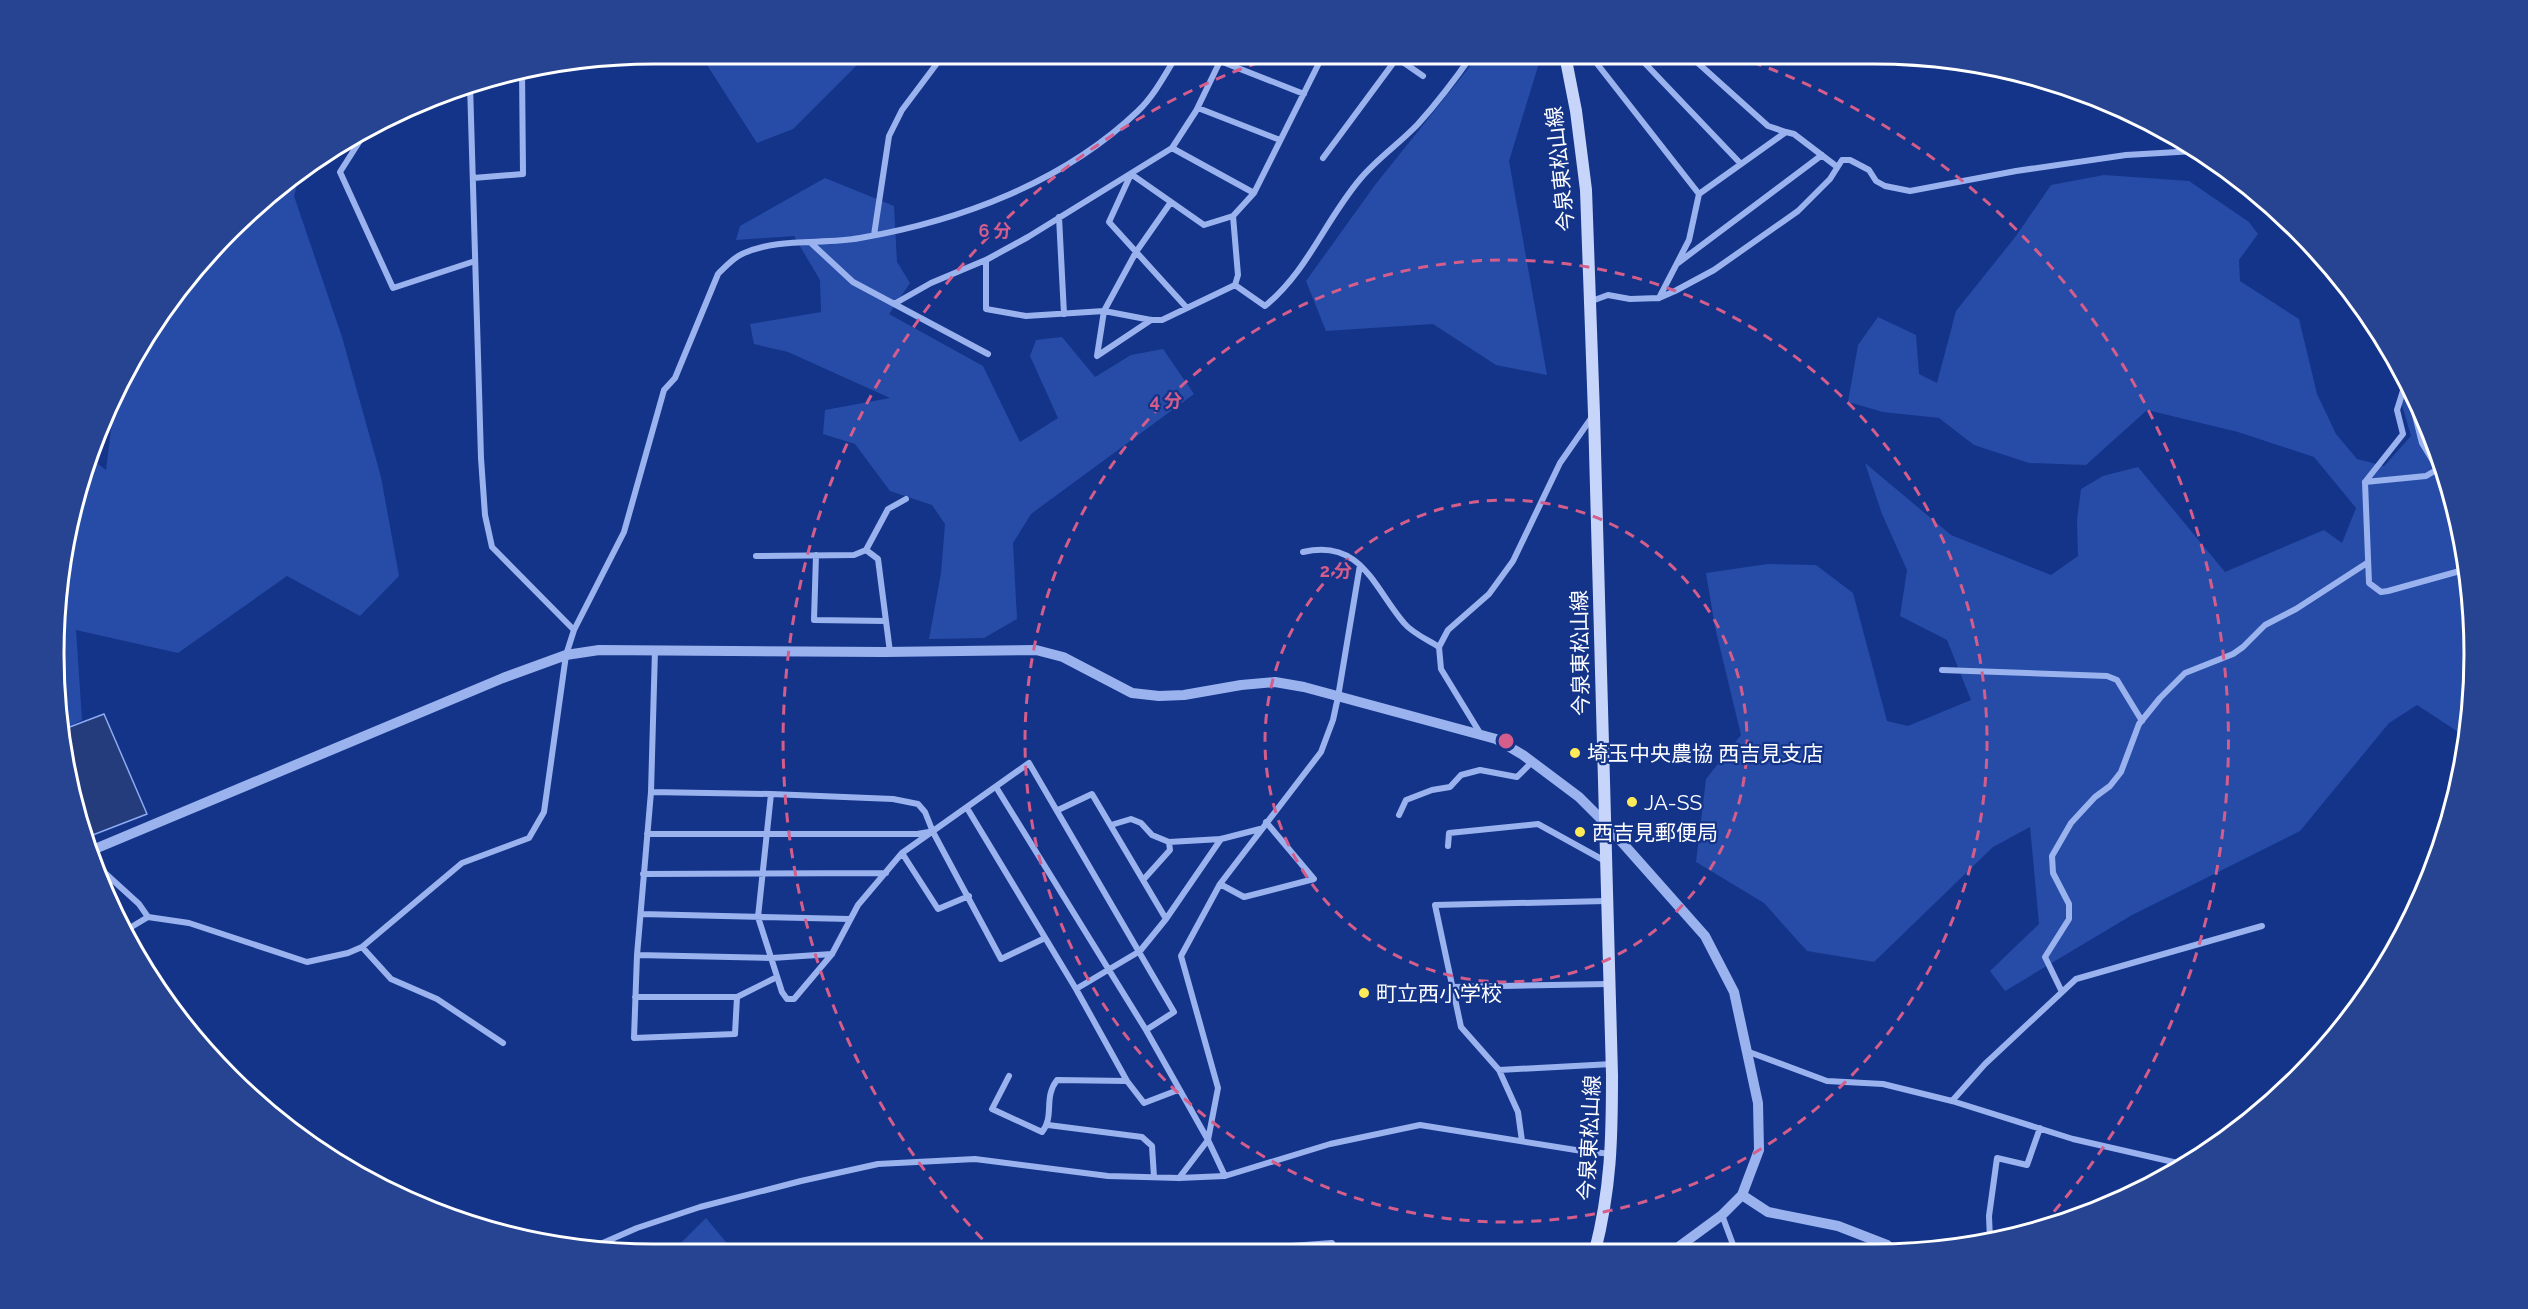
<svg xmlns="http://www.w3.org/2000/svg" width="2528" height="1309" font-family="Raleway,'Noto Sans JP',sans-serif">
<style>
.green{fill:#264ca8}
.water{fill:#243c7c;stroke:#8cabf3;stroke-width:1.5}
.lines{fill:none;stroke-linecap:round;stroke-linejoin:round}
.minor{stroke:#9ab3ef;stroke-width:6}
.tertiary{stroke:#9ab3ef;stroke-width:10}
.secondary{stroke:#c8d5fb;stroke-width:12}
.ring{fill:none;stroke:#d45d8c;stroke-width:3;stroke-dasharray:10 8}
.poi-dot{fill:#ffea58;stroke:#143489;stroke-width:2}
.labels{text-anchor:middle;dominant-baseline:central;stroke-width:4.5;stroke-linejoin:round;paint-order:stroke}
.street-label{font-size:21px;fill:#fff;stroke:#143489}
.poi-label{font-size:21px;fill:#fff;stroke:#143489;text-anchor:start}
.rim{fill:none;stroke:#fff;stroke-width:3}
.centre{fill:#d45d8c;stroke:#143489;stroke-width:3}
.ring-label{font-size:18px;text-anchor:middle;font-weight:bold;fill:#d45d8c;stroke:#143489;stroke-width:4.5;stroke-linejoin:round;paint-order:stroke}
</style>
<rect width="100%" height="100%" fill="#143489"/>
<path class="green" d="M700,54H868L793,129L757,143Z
M1479,55H1539V63L1509,161L1547,375L1496,365L1433,324L1326,331L1306,281L1375,185Z
M301,170L294,196L342,337L381,477L399,576L360,616L287,576L178,653L76,630L82,720L59,731L55,616L66,537L90,458L106,470L112,422L148,346L150,331L155,321L203,258L289,178Z
M2104,175L2189,181L2249,222L2258,234L2239,260L2240,281L2299,319L2317,394L2336,434L2357,459L2384,466L2411,436L2400,398L2407,384L2442,461L2469,576L2473,693L2466,737L2417,705L2389,723L2300,831L2132,915L2005,991L1990,971L2039,924L2030,827L1993,847L1874,962L1807,951L1764,903L1696,862L1706,779L1741,735L1715,627L1706,573L1768,564L1816,565L1853,593L1887,721L1908,726L1971,700L1947,640L1900,616L1907,570L1882,514L1865,463L1951,535L2051,575L2078,556L2077,520L2081,489L2103,476L2138,467L2225,572L2324,530L2342,543L2356,508L2314,457L2238,432L2147,410L2086,465L2029,463L1974,445L1939,418L1883,412L1848,402L1858,345L1878,317L1916,335L1919,374L1937,383L1956,311L2016,236L2051,185Z
M825,178L894,206L897,262L910,283L889,314L983,366L1020,442L1058,418L1030,356L1036,340L1062,337L1095,377L1131,355L1163,349L1194,394L1031,514L1013,543L1017,619L984,638L929,639L941,573L945,524L932,505L890,491L855,444L823,434L825,410L890,398L788,352L754,344L750,324L821,312L820,280L794,236L736,240L740,226Z
M706,1218L735,1253L678,1254L677,1247Z"/>
<path class="water" d="M104,714L147,814L85,838L75,810L59,731Z"/>
<g class="lines">
<path class="minor" d="M1223,55L1196,111L1172,148L1028,237L986,260V309L1026,316L1104,311L1151,320H1162L1235,285L1238,275L1233,216
M1637,55L1741,164
M1689,55L1768,126L1786,132
M1591,56L1699,194
M1220,61L1304,94
M470,84L481,458L485,515L492,547L574,630
M1198,108L1280,140
M368,128L340,172L393,288L475,261
M1172,148L1254,193
M1323,158L1397,58L1423,76
M1131,174L1204,225L1233,216L1254,193L1323,55
M1131,174L1109,222L1187,308
M473,178L523,174L522,70
M1059,217L1064,314
M874,235L889,136L902,110L944,54
M811,243L853,282L988,354
M1678,263L1822,155
M1235,285L1265,306C1308,271 1325,220 1361,178C1378,158 1400,143 1418,124C1437,103 1456,78 1472,55
M1659,298L1689,240L1699,194L1786,132L1794,134L1836,166
M1589,302L1608,295L1630,299L1659,298L1675,291L1714,270L1798,211L1830,179L1842,160H1850L1869,170L1876,181L1885,186L1910,191L2016,171L2126,155L2195,151
M894,304L931,283L988,259
M1151,320L1097,356L1104,311L1136,252L1171,202
M2407,384L2422,443L2447,484
M2443,466L2426,476L2365,482L2369,583L2381,592L2388,591L2467,569
M2365,482L2403,434L2397,410L2406,381
M866,550L878,559L890,652
M1303,552C1361,538 1374,588 1404,623C1412,633 1428,640 1439,647
M816,555L814,620L886,621
M756,556L854,555L866,550L888,509L906,499
M655,650L651,792L637,955L634,1038L735,1034L737,997
M1942,670L2107,676L2117,680L2142,721
M1480,733L1441,669L1439,647L1448,630L1489,594L1513,561L1560,463L1592,417
M996,787L1146,1030L1208,1140L1179,1178
M651,792L771,794
M967,808L1076,989L1127,1081
M1058,810L1092,794L1166,919
M1399,815L1406,800L1432,790L1450,787L1461,775L1480,770L1517,777L1532,762
M1111,825L1131,819L1141,823L1152,835L1169,842
M647,834H917L929,832
M1448,846L1449,833L1538,824L1605,861
M93,850L105,873L139,904L148,917
M902,853L938,909L969,896
M643,874L886,873
M1144,879L1170,850L1169,842L1221,839L1260,829
M1220,884L1244,897L1314,879L1266,822
M641,914L850,919
M123,932L148,917L189,923L307,962L348,953L362,947L462,863L529,838L544,812L566,655L574,630L624,532L664,390L675,378L718,274C725,267 733,258 742,254C778,237 822,245 860,238C960,221 1064,182 1138,111C1154,96 1166,73 1177,55
M1045,938L1001,959L933,832L925,812L918,804L893,799L771,794L758,917L782,992L787,999H794L832,954L858,905L902,853L1029,763L1174,1012L1146,1030
M362,947L391,979L437,999L503,1043
M637,955L772,958L832,954
M1452,987L1608,984
M1076,989L1140,951L1166,919L1221,839
M2062,992L2045,957L2069,919V904L2053,873L2052,856L2071,823L2095,797L2110,786L2121,772L2139,724L2160,698L2185,673L2233,654L2243,647L2265,625L2296,609L2367,563
M635,997H737L777,977
M1749,1052L1827,1081L1883,1084L1952,1101L2073,1139L2182,1164
M1499,1070L1612,1064
M1009,1076L992,1109L1042,1132C1055,1116 1043,1098 1057,1080L1127,1081L1144,1103L1178,1090
M1952,1101L1985,1064L2076,979L2262,926
M1048,1125L1142,1137L1152,1146L1154,1177
M1522,1141L1518,1112L1499,1070L1461,1027L1435,905L1606,901
M1225,1176L1208,1140L1218,1088L1181,956L1220,884L1321,752L1333,720L1338,697L1360,565
M1722,1215L1735,1250
M1990,1240L1989,1216L1997,1158L2027,1165L2040,1128
M1291,1246L1332,1243L1339,1252
M589,1249L637,1228L700,1207L801,1181L878,1164L975,1159L1108,1176L1179,1178L1225,1176L1330,1144L1420,1125L1582,1151L1612,1154"/>
<path class="tertiary" d="M90,851L503,678L566,655L599,650L884,652L1036,650L1063,657L1132,693L1159,696L1184,695L1241,685L1275,682L1304,687L1496,739L1523,755L1579,797L1604,822L1705,936L1734,992L1758,1103L1759,1150L1742,1195L1722,1215L1673,1251
M1742,1195L1768,1212L1838,1226L1887,1245L1893,1250"/>
<path class="secondary" d="M1565,55L1576,111L1586,190L1594,414L1612,1075C1612,1139 1611,1188 1595,1251"/>
</g>
<g class="ring">
<circle cx="1506" cy="741" r="241"/>
<circle cx="1506" cy="741" r="481"/>
<path d="M995 1252A722 722 0 0 1 1277 56M1735 56A722 722 0 0 1 2043 1224"/>
</g>
<g class="poi-dot">
<circle cx="1575" cy="753" r="6"/>
<circle cx="1632" cy="802" r="6"/>
<circle cx="1580" cy="832" r="6"/>
<circle cx="1364" cy="993" r="6"/>
</g>
<g class="labels">
<g class="street-label">
<text transform="translate(1560 169) rotate(-96)">今泉東松山線</text>
<text transform="translate(1580 653) rotate(-91)">今泉東松山線</text>
<text transform="translate(1589 1138) rotate(-87)">今泉東松山線</text>
</g>
<g class="poi-label">
<text x="1587" y="753">埼玉中央農協 西吉見支店</text>
<text x="1644" y="802">JA-SS</text>
<text x="1592" y="832">西吉見郵便局</text>
<text x="1376" y="993">町立西小学校</text>
</g>
</g>
<path d="M0 0H2528V1309H0ZM654 64H1874A590 590 0 0 1 2464 654V654A590 590 0 0 1 1874 1244H654A590 590 0 0 1 64 654V654A590 590 0 0 1 654 64Z" fill="#274492" fill-rule="evenodd"/>
<path class="rim" d="M654 64H1874A590 590 0 0 1 2464 654V654A590 590 0 0 1 1874 1244H654A590 590 0 0 1 64 654V654A590 590 0 0 1 654 64Z"/>
<circle cx="1506" cy="741" r="9" class="centre"/>
<g class="ring-label">
<text x="995" y="237">6 分</text>
<text x="1166" y="407">4 分</text>
<text x="1336" y="577">2 分</text>
</g>
</svg>
